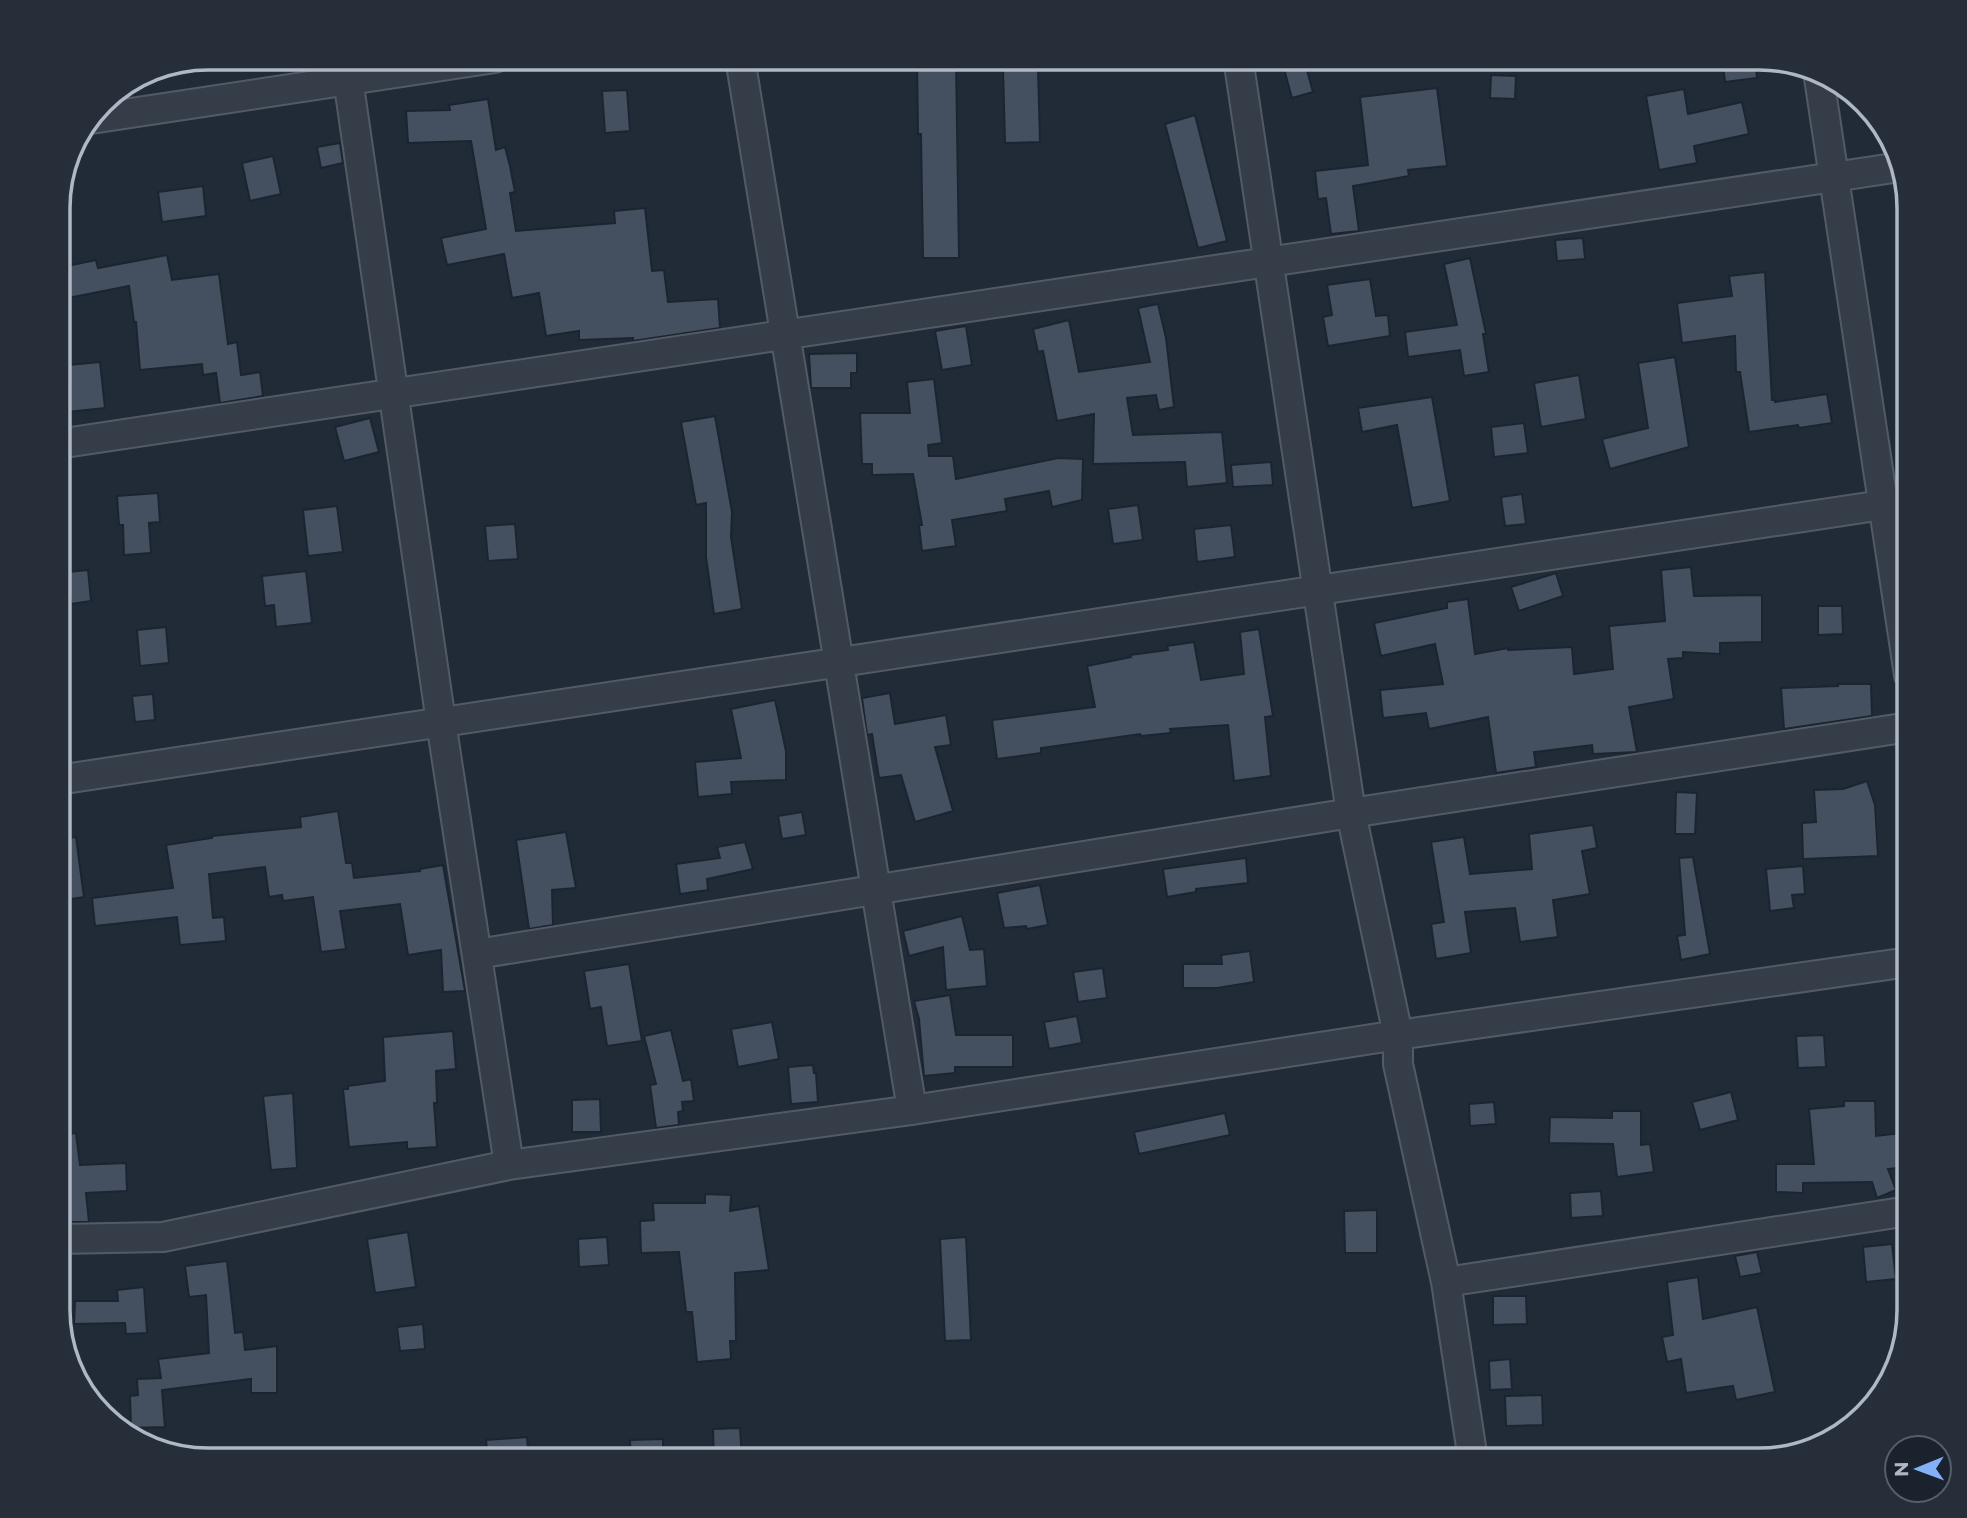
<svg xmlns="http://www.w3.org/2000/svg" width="1967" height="1518" font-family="Montserrat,sans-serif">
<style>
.building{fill:#445060;stroke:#1c242f;stroke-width:2}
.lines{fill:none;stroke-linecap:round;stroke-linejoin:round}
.minor-casing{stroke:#525a66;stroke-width:32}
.minor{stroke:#343d48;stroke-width:28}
.rim{fill:none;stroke:#afb7c5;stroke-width:3.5}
</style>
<rect width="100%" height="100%" fill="#212b38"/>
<path class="building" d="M956,58L959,258H923L921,134H918L917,59Z
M1722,58H1755L1757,78L1725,82Z
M1305,63L1313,92L1292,98L1284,69Z
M1038,68L1040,142L1005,143L1003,69Z
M1491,75L1516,76L1515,99L1490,98Z
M1437,88L1447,166L1408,170L1409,176L1353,186L1359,231L1331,234L1326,198L1318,199L1315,171L1368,165L1360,97Z
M1684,89L1688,114L1742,102L1749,134L1694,146L1697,163L1659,170L1646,96Z
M627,90L630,131L605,133L602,91Z
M488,99L496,150L505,147L510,166L515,192L510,193L516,231L615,223L614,211L645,208L652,271L664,270L668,302L718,299L720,328L633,341V338L579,340V331L546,336L539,293L512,298L504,254L447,265L441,238L486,229L471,141L408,143L406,111L450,110L449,105Z
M1195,115L1227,241L1198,248L1165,124Z
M340,143L343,163L321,168L317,147Z
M273,156L281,194L250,201L242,163Z
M203,186L206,216L162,222L158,192Z
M1583,238L1585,259L1557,261L1555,240Z
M167,255L172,280L219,274L228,344L237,342L241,375L260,372L263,396L220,403L216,373L203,375L202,364L140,370L136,322H134L129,286L68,298L62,267L96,260L98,268Z
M1470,258L1486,334H1483L1489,372L1464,376L1460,350L1408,357L1405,332L1457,325L1444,264Z
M1765,272L1772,400H1775V402L1827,394L1832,423L1799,428L1798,425L1749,432L1740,372H1736L1735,336L1682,343L1677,303L1732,296L1729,276Z
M1370,279L1376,316L1388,315L1390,336L1328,346L1323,317L1332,315L1327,285Z
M1158,304L1166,338L1174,407L1159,410L1156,395L1127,398L1133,435L1222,432L1227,483L1187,487L1185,462L1093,464L1094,414L1057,421L1043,351L1038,352L1033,329L1069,320L1079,372L1150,362L1138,308Z
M966,326L972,365L942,370L935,331Z
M857,353V373H851V388H811L809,354Z
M1675,357L1689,447L1610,469L1602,439L1648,428L1638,363Z
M100,362L105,408L58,413V366Z
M1579,375L1586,419L1541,427L1534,383Z
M934,379L942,443L928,445L929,456H953L956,479L1058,458L1083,459L1082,500L1052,507L1049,491L1005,499L1007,511L952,520L956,546L922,551L919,525H922L913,474L872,475V464H862L860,413H910L907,382Z
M1432,397L1450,501L1412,508L1397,425L1362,432L1358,408Z
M715,416L732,512L731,537L742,609L714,614L706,557V503L696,505L681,422Z
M370,418L379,452L344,461L335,427Z
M1524,423L1528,453L1494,457L1491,427Z
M1271,462L1273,485L1233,487L1231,465Z
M158,493L160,522L149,523L151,553L124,555L123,525H119L117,496Z
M1522,494L1526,524L1505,526L1501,497Z
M1138,505L1143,540L1113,544L1108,509Z
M337,506L343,552L308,556L303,510Z
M515,524L518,559L488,561L485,526Z
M1231,525L1235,557L1197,562L1194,529Z
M1691,567L1694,596L1762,595V642L1720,643V654L1683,652V658L1668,659L1674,699L1629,707L1637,752L1593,754L1592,745L1534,752L1536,767L1496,773L1488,717L1429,729L1426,713L1383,718L1380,690L1443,684L1435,644L1381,656L1374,623L1447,608V602L1468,599L1475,654L1508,648V650L1572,647L1574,674L1613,669L1609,626L1665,621L1661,570Z
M88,570L91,601L71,604L68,572Z
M306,571L312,623L276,627L274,605L265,606L262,576Z
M1556,573L1563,596L1519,611L1511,587Z
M1818,606H1842L1843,634L1818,635Z
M166,627L169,663L140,666L137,630Z
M1259,629L1273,716L1265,717L1271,776L1234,781L1228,725L1170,729L1171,733L1141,736L1140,734L1041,748V753L997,759L992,720L1095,707L1087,666L1131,657L1130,655L1168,650L1167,646L1194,642L1201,680L1244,674L1240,632Z
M1838,684H1871L1872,716L1784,729L1781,688L1838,686Z
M890,693L895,724L946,715L951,745L935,747L953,811L915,822L901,775L879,778L872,734L867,735L862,698Z
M153,694L155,720L135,722L132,696Z
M775,700L786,751V780L731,782L732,794L698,797L695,762L741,758L731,709Z
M1867,781L1875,805L1878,856L1803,859L1802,823L1816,822L1814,790L1843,789Z
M1676,792L1697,793L1695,834H1675Z
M338,811L346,863H352L354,878L420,871V869L443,865L465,991L443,992L441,950L408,955L400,904L340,911L346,949L321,952L313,897L283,901L282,895L269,897L265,867L209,874L213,918L224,917L226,941L180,945L177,917L95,926L92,898L173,888L166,845L212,838V836L301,827L300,817Z
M802,812L806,835L782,839L778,816Z
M1593,825L1597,848L1582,851L1590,894L1553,900L1558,937L1520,942L1515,908L1465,912L1471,953L1436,959L1431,924L1444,922L1431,842L1464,837L1470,874L1532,869L1529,834Z
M566,832L576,888L552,890L553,925L529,929L516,840Z
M76,837L84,897L58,901V839Z
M745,842L753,869L707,879L708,890L680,894L676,864L720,858L717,847Z
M1693,857L1710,954L1681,960L1677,936L1685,935L1679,858Z
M1246,858L1248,883L1196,889V892L1167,897L1163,869Z
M1803,866L1805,894L1792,895L1794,908L1770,911L1766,869Z
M1040,885L1048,925L1027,929L1026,926L1004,928L997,893Z
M962,916L970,950L984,949L987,986L946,990L943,947L909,956L903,931Z
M1250,951L1254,982L1217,988H1183V964H1222L1221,955Z
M629,964L642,1041L607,1046L601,1007L590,1009L584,971Z
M1103,968L1107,998L1078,1002L1073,972Z
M950,995L956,1035H1013V1067H955V1073L924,1076L919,1019L914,1001Z
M1077,1016L1082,1043L1049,1049L1044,1022Z
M772,1022L779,1059L738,1067L731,1029Z
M671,1030L683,1081L691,1079L694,1101L682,1102L683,1111L678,1112L679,1125L656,1128L650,1085L656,1084L644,1036Z
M453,1031L456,1069L436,1071L437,1103H434L437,1147L407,1149V1142L349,1147L343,1089H348V1086L385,1081L383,1037Z
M1824,1035L1826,1067L1798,1068L1796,1036Z
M813,1065L814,1073H816L818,1102L791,1104L788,1067Z
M1731,1092L1738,1120L1700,1130L1692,1102Z
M293,1093L297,1168L271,1170L263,1096Z
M600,1099L601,1132H572V1100Z
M1844,1101H1875L1876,1136L1902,1133L1906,1167L1888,1169L1896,1190L1877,1198L1872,1182L1803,1183V1193L1776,1192V1164H1814L1809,1109L1844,1106Z
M1494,1102L1496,1124L1470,1126L1469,1104Z
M1612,1111H1641V1145L1650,1144L1654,1172L1617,1177L1613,1144L1549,1143L1550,1117L1612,1118Z
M1225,1113L1230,1135L1139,1154L1134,1132Z
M76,1133L80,1165L126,1163L127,1191L86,1193L89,1222H58V1135Z
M1601,1191L1603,1216L1571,1218L1570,1193Z
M705,1194L731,1195L730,1211L759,1206L769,1270L735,1273L736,1341H730L731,1359L697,1362L692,1312H686L679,1252L641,1253L640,1221L654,1220L653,1203H705Z
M1377,1210V1253H1345L1344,1211Z
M408,1232L416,1287L375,1293L367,1239Z
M607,1237L609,1265L579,1267L578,1239Z
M966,1237L971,1340L945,1341L940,1239Z
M1892,1244L1896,1279L1866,1282L1863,1247Z
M1757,1252L1762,1273L1740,1277L1735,1256Z
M227,1261L235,1333L243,1332L245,1350L277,1346V1393H251V1379L162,1390L165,1427L131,1428L130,1396L138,1395L137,1379L161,1378L158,1359L209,1353L206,1295L189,1297L185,1266Z
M1698,1277L1703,1319L1757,1307L1775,1392L1736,1400L1733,1386L1686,1393L1681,1359L1667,1362L1662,1337L1673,1335L1667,1282Z
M144,1287L147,1333L126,1334L125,1323L74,1324L75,1301H118L117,1290Z
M1493,1296H1526L1527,1324L1493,1325Z
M423,1324L425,1349L400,1351L397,1327Z
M1510,1359L1512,1389L1490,1390L1489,1361Z
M1542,1395L1543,1425L1506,1426L1505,1396Z
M740,1428L742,1460H714L713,1429Z
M527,1437L529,1460H488L486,1440Z
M663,1439V1460H631L630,1440Z"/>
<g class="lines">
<g class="minor-casing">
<path id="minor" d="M345,58L441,722L509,1165
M740,58L912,1110
M1238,58L1351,813L1398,1035V1064L1446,1282L1473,1460
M1819,78L1909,675
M91,119L495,58
M58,444L1900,167
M58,780L1909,501
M477,954L1351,813L1909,727
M58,1239L163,1237L509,1165L912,1110L1398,1035L1909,962
M1446,1282L1909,1211"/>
</g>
<use href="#minor" class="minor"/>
</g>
<path d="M0 0H1967V1518H0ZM208 70H1759A138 138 0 0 1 1897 208V1310A138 138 0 0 1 1759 1448H208A138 138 0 0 1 70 1310V208A138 138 0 0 1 208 70Z" fill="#262e39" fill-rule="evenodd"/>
<path class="rim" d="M208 70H1759A138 138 0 0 1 1897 208V1310A138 138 0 0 1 1759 1448H208A138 138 0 0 1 70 1310V208A138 138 0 0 1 208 70Z"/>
<g transform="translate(1918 1469) rotate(269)"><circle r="33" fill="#1a222d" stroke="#565e6a" stroke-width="2"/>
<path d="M0-5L12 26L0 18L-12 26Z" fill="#83b0f6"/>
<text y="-10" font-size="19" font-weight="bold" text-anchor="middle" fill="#afb7c5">N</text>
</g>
</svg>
